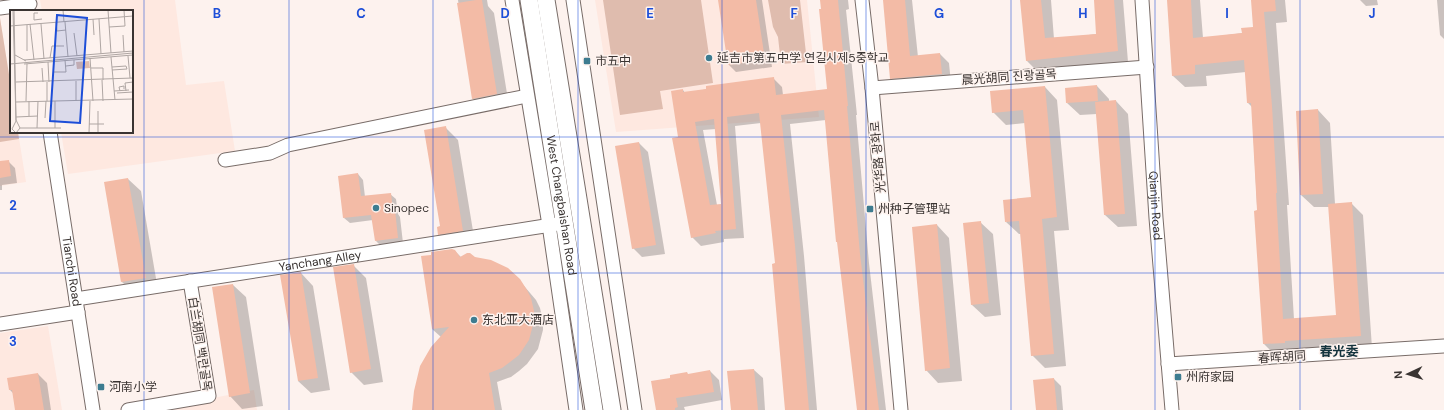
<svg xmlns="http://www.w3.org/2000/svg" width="1444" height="410" font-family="'DM Sans','Noto Sans SC','Noto Sans KR',sans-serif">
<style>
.built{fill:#fee8e0}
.green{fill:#dfbcae}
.shadow{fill:#0003;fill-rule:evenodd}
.building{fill:#f3bba6;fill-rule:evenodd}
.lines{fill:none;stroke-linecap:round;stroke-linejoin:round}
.minor-casing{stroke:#786c68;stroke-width:15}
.major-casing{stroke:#786c68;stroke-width:19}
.minor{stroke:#fff;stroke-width:13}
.major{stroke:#fff;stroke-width:17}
.grid{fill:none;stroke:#1d4ed8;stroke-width:1;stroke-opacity:0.55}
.poi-dot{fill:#3d7c90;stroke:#fdf2ee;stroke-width:1.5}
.labels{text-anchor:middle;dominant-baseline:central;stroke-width:3;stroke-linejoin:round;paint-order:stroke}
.poi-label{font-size:12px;fill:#3a3432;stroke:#fdf2ee;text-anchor:start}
.street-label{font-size:12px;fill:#3a3432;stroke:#fdf2ee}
.neighbourhood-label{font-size:13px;font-weight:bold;fill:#14333d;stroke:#fdf2ee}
.inset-road{fill:none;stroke:#afa6a3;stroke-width:1}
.view{fill:#1d4ed8;fill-opacity:0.15;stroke:#1d4ed8;stroke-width:2}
.inset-edge{fill:none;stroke:#3a3432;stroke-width:2}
.grid-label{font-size:13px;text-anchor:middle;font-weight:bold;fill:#1d4ed8;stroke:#fdf2ee;stroke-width:3;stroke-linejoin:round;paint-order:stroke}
</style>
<rect width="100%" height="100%" fill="#fdf2ee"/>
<path class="built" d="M40,0H175L186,85L224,81L235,151L68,174L61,132H132V11H42Z
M595,0H807L819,117L616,132Z
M0,18L11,87V132H18L26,182L0,186Z
M48,326L62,410H0V333Z
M254,390L257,410H151Z"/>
<path class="green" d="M603,0H701L713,83L660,91L663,109L620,115Z
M768,0H800L807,62L781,64L778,37L773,27Z
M0,18L11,87V132H18L19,139L0,142Z"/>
<path class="shadow" d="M458,0H487L488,6L494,13L509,106L485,111L473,99Z
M719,0H762L772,67L736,72L729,65Z
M821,0H848L849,9L846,10L857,115H856L869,263L886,410H858L826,120L790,124L804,256L817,410H786L776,264L761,123L735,126L744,238L724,239V242L701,246L692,237L679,138L683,90L685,93L773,78L782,87L783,95L828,90ZM716,129L722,205H717L703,130Z
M884,0H912L918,57L940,54L949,63L951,83L900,87L891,78Z
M1021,0H1051L1054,39L1097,34L1095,0H1123L1128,62L1038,72L1027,61Z
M1168,0H1200L1203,38L1243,33L1254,28L1252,0H1285L1287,22L1276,23L1283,119L1289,205H1287L1294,319L1337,316L1329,207H1314L1301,195L1318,110L1330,123L1335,204L1351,203L1363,215L1372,348L1275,355L1264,344L1252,107L1248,103L1246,72L1206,76L1207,86L1185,87L1173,76Z
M1360,0H1377L1378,5L1366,6Z
M1437,0H1444V39L1440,35Z
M1097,86L1109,99V101H1116L1128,114L1137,226L1118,227L1105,215L1097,114L1080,115L1067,103Z
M1045,87L1057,100L1069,230L1054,231L1066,366L1045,368L1032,355L1021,234H1019L1006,222L1032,198L1025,123L1006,125L993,112Z
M446,128L458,140L475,243L452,247L439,234L441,227Z
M639,143L648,152L665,254L642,257L633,248Z
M8,161L15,168L17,183L2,185V190H0V162Z
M358,174L363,180L365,197L390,194L396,199L398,214L400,217L403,243L381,246L376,241L373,220L350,223L344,218Z
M128,179L141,191L158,290L135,294L122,282Z
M980,222L993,234L1001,315L985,317L972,305Z
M937,225L949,238L962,381L938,383L926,370Z
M455,251L461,257H474L519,280L536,300L540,308L543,321V330L538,349L527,364L519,371L511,377L497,382L502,410H414L441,337L432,329Z
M353,265L366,278L383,382L364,385L351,372Z
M301,273L313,286L330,390L311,393L298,381Z
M233,285L246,297L263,406L242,409L230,396L213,288Z
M754,370L763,378L765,410H732Z
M710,371L719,380L722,400L684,407L685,410H657L689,375Z
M38,374L47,383L51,410H16L13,393L10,390Z
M1054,379L1061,386L1063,410H1037Z"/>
<path class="building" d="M476,0H482L497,94L472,99L457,3Z
M718,0H756L765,60L728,65Z
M820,0H838L848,106H847L860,254L879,410H857L837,242H836L824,110L781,115L795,246L809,410H785L772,264L775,263L759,113L727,117L736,229L715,231L716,233L691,238L672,138L678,137L671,91L683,89V92L706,89V86L774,77L776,95L827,89L819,9H821ZM714,119L721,204L710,205L695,122Z
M883,0H905L910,56L940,53L942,74L890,79Z
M1020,0H1041L1045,38L1096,34L1094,0H1114L1118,51L1026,61Z
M1167,0H1191L1193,38L1242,33L1241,28L1253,27L1251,0H1275L1276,11L1264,12L1272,106L1277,193H1276L1283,319L1336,315L1328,204L1352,202L1361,336L1285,341V343L1263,344L1254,211L1257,210L1251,103H1247L1244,60L1195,65V74L1172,76Z
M1097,85L1098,101L1066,103L1065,88Z
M1045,86L1057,217L1042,219L1054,354L1031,356L1019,221L1005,222L1003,200L1031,197L1023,110L992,113L990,91Z
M1116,100L1125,214L1104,215L1095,102Z
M1318,109L1323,194L1300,195L1296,111Z
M446,126L463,231L438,235L437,227L440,226L424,130Z
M639,142L656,245L632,249L615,146Z
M9,160L11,176L0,178V161Z
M358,173L361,196L391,193L393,211L395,210L398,238L375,241L371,215L343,218L338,176Z
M128,178L146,278L121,282L104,182Z
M981,221L989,303L971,305L963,223Z
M937,224L950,368L925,371L912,227Z
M452,249L455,250L460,257L467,253H470L475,257L491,260L508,268L520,279L527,290L531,298L534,311V321L529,340L519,355L510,362L502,368L489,373L495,410H412L414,391L420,366L431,347L449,327L432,329L421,256L431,255V252Z
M354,264L371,369L350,373L333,267Z
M301,272L318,378L298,381L280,275Z
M233,284L250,393L229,397L212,287Z
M754,369L758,410H731L727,371Z
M710,370L714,392L676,398L678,407L675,408V410H656L651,381L670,378V375L687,372L688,374Z
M38,373L44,410H15L12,390H9L7,378Z
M1054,378L1057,410H1036L1033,380Z"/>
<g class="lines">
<g class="minor-casing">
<g id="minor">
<path d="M512,0L549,225L576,410"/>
<path d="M573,0L635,410"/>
<path d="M862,0L872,88L901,410"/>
<path id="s1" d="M1142,0L1156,218L1172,410"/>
<path d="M0,8L30,4"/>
<path d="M872,88L1147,67"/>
<path id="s2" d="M50,132L93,410"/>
<path d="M225,160L270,153L288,145L527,96"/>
<path id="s3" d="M76,299L564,223"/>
<path d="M0,324L78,312"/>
<path d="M1168,364L1444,346"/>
<path d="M128,410L209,396L190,281"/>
</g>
</g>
<g class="major-casing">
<g id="major">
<path id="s4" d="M529,0L594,410"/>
<path d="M546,0L612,410"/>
</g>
</g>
<use href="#minor" class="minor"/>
<use href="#major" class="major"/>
</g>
<path class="grid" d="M144,0V410M289,0V410M433,0V410M578,0V410M722,0V410M866,0V410M1011,0V410M1155,0V410M1300,0V410M0,137H1444M0,273H1444"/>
<g class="poi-dot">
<circle cx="709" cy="58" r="4"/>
<rect x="583" y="57" width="8" height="8" rx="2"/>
<circle cx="376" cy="208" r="4"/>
<rect x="866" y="205" width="8" height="8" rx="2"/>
<circle cx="474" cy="320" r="4"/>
<rect x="1174" y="373" width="8" height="8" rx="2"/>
<rect x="97" y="383" width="8" height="8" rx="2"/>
</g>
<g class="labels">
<g class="poi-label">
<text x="717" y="58">延吉市第五中学 연길시제5중학교</text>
<text x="595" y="61">市五中</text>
<text x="384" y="208">Sinopec</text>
<text x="878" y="209">州种子管理站</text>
<text x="482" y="320">东北亚大酒店</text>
<text x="1186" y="377">州府家园</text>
<text x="109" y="387">河南小学</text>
</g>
<g class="street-label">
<text transform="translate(1009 77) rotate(-4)">晨光胡同 진광골목</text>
<text transform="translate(878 157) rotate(-95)">光华路 광화로</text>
<text stroke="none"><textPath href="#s4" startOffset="208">West Changbaishan Road</textPath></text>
<text stroke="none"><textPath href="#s1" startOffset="206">Qianjin Road</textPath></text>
<text stroke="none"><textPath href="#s3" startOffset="247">Yanchang Alley</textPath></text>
<text stroke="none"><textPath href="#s2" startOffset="141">Tianchi Road</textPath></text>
<text transform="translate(200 344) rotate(81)">白兰胡同 백란골목</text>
<text transform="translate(1282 357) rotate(-4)">春晖胡同</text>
</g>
<g class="neighbourhood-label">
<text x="1339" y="351">春光委</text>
</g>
</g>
<g transform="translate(10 10)">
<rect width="123" height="123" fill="#fdf2ee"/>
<path d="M79,51L80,58L67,59L66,52Z" fill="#dfbcae"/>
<path class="inset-road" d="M3,0L6,111L2,119L6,123L10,118L6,110L4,0M53,0L54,12M98,0L101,43M28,3H24V10L32,9M83,9L84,25M89,9L91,44M46,12L47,21L56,20M55,12L58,47M20,14L24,50M31,14L34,49M17,15V41M0,16L123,6M99,17L115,16L114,0M64,23L67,46M113,25L114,42M5,45L16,51M118,46L120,68M101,47L105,90M40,48L42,36H54M80,48L83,91M14,50L123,41M38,52L39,72M0,54L123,43M14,54L123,45M56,56L64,55V50M102,57L116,56L117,59M32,58L33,72M81,58H93V70M102,60L117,59M43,62H56L55,50M92,70L93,91M66,71V91M6,72L123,68M104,81L119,80M110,81L109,77L114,76V79M116,81L115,73L123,72M107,83L123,82M16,91L17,54M19,91V106M37,91V72M45,91V118M6,92L123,89M88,101V123M6,107L28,106M35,108L36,91M79,114H94M10,118H51M27,118L28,91M79,123L80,91"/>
<path class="view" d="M47,5L77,8L70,113L40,111Z"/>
<rect width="123" height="123" class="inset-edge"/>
</g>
<g class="grid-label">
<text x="217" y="18">B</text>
<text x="361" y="18">C</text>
<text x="505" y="18">D</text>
<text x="650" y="18">E</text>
<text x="794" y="18">F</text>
<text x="939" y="18">G</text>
<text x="1083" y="18">H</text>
<text x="1227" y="18">I</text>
<text x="1372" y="18">J</text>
<text x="13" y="210">2</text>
<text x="13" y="346">3</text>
</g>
<g transform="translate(1408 374) rotate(266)" stroke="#fdf2ee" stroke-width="3" paint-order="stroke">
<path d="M0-3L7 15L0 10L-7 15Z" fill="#3a3432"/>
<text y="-6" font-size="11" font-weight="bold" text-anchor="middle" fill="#3a3432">N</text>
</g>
</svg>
